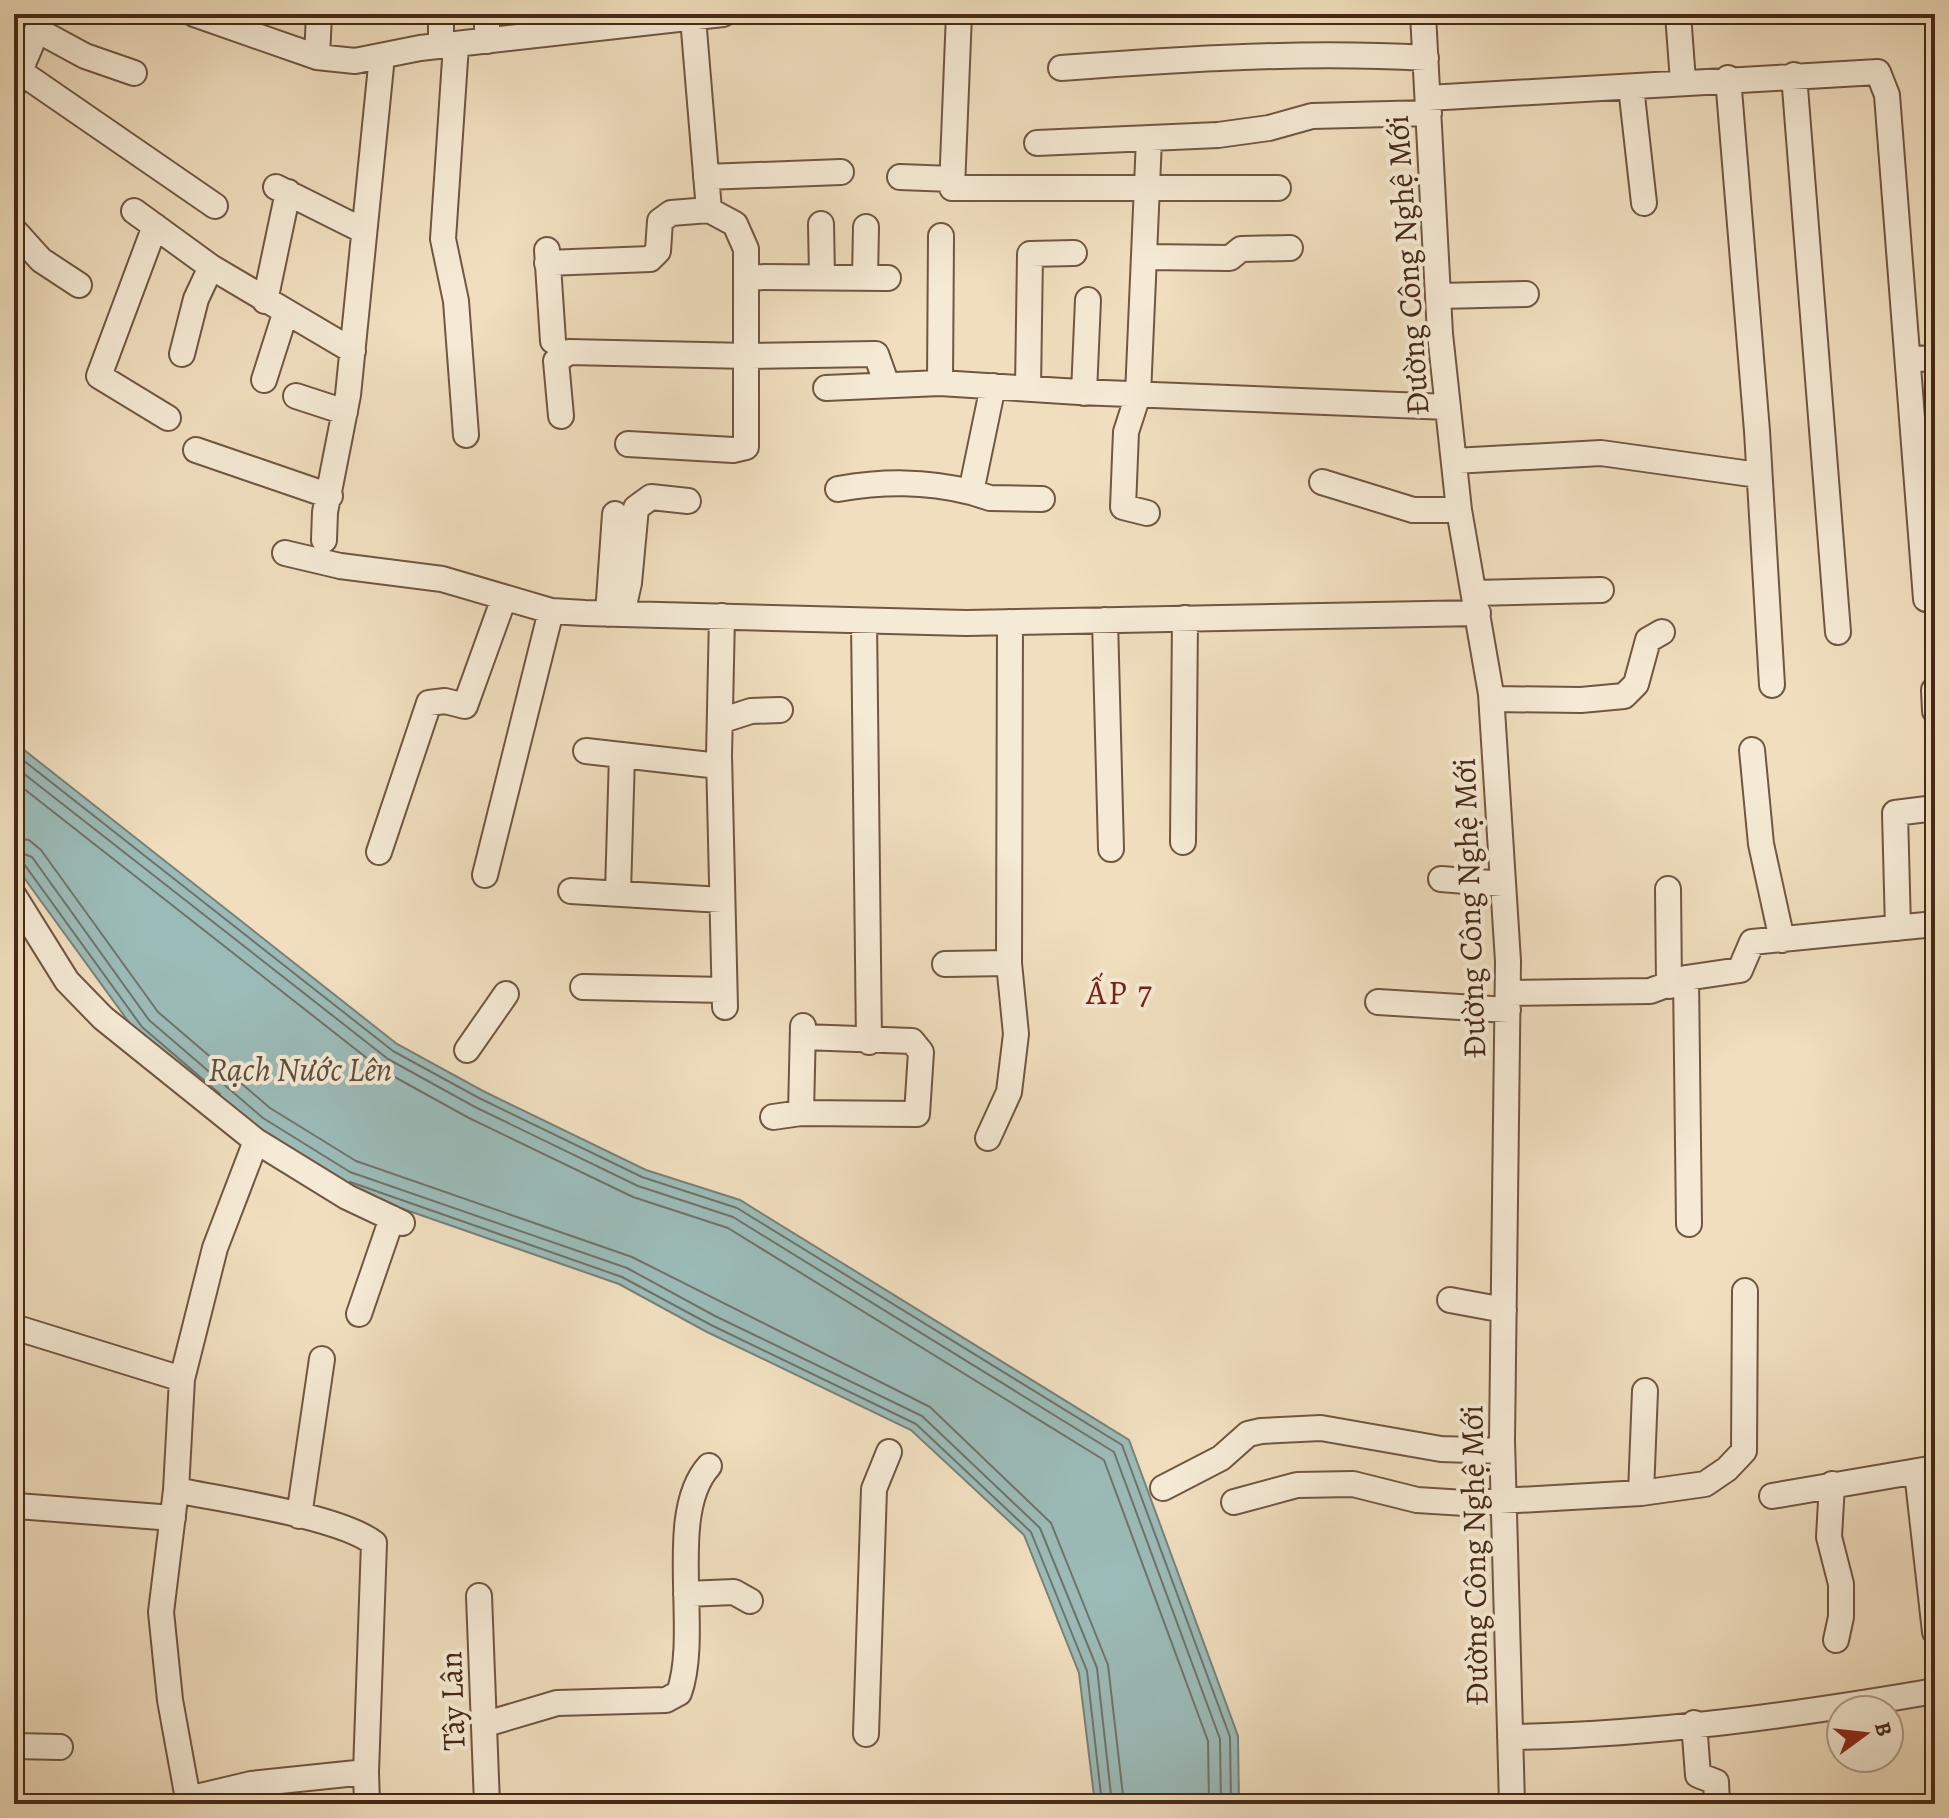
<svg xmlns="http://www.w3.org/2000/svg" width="1949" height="1818" font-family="Alegreya,serif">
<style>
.water{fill:#9bbbb8;stroke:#798178;stroke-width:2}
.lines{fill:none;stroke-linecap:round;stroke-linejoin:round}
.shore{stroke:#717268;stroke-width:2}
.minor-casing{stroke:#715641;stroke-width:28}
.minor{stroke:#f5ead5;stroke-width:24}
.labels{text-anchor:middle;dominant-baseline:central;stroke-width:8;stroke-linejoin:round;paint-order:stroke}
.street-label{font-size:32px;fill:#472917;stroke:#f5ead5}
.neighbourhood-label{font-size:34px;letter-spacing:2px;fill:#7a1f14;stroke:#f5ead5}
.water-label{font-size:34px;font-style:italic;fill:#5c4e3f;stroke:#f5ead5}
</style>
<rect width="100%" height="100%" fill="#f0debe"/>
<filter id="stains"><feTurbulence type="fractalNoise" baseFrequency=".0025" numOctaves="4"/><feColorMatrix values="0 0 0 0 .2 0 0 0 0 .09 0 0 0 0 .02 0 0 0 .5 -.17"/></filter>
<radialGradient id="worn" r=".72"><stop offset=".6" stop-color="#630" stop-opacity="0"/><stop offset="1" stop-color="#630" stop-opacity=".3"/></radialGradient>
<path class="water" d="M14,742L397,1044L483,1091L646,1170L740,1200L1129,1440L1238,1736L1239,1804H1095L1079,1673L1024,1535L911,1430L707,1332L619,1284L343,1188L252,1132L136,1032L14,864Z"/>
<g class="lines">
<path class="shore" d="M14,753L393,1051L479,1098L642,1177L737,1208L1122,1445L1230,1737L1231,1804
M14,766L388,1059L475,1107L638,1186L733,1217L1114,1452L1220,1739L1221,1804
M14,781L382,1070L469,1118L633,1197L728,1228L1104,1460L1208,1741L1209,1804
M14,838L29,840L41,850L158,1012L270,1108L356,1161L632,1257L930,1407L1051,1523L1108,1665L1124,1804
M14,850L32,857L149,1020L263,1118L350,1172L627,1268L715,1316L922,1416L1040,1528L1097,1668L1112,1804
M14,860L24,864L142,1027L220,1094
M350,1182L622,1277L711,1325L916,1424L1031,1532L1087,1671L1102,1804"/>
<g class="minor-casing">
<path id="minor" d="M194,14L317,57L355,61L420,48L723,14
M487,14V41
M959,14L952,188H1278
M1423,14L1440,334L1459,510L1491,694L1508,961L1502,1440L1512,1804
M1678,14L1683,81
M37,30L85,56L134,73
M456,45L443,239L456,301L466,435
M441,46V14
M317,57L319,14
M1061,68C1183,59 1304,51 1426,58
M19,71L215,206
M1794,75L1838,632
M1728,78L1757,431L1772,685
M14,85L44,14
M1631,87L1644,203
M1428,98L1878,72L1887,95L1926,599
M1037,143L1218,135L1269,128L1312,116L1429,113
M706,177L841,172
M900,177L952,179
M276,187L364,231
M134,211L211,267L353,351
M821,224L822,276
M155,226L99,376L168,418
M14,230L41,260L79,285
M547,250L553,341
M1145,257L1230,258L1241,249L1290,248
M547,263L650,259L658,251L660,221L671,213L709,210
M746,277L888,278
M865,278L866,227
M1438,296L1526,294
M265,301L288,192
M182,354L196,299L211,267
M1908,358L1935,359
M264,380L285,314
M940,383L941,236
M826,388L940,383L1079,392L1448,407
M1028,388L1030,254L1074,253
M1084,393L1088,300
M296,396L345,412
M561,416L556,361L569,352L748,356L876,354L887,385
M628,444L733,450L746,447V249L735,224L709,210L693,18
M196,450L330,496
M1454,461L1601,453L1758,475
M1322,482L1413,510H1459
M838,489C885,481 924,481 971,492L993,386
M971,492L990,498L1042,499
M1147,513L1123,507L1126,432L1138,395L1149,139
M324,540L325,512L348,395L382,56
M285,553L340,566L442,579L551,611L585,613L966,623L1478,613
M1474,593L1601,590
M608,614L615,514
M622,614L629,583L636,508L651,497L688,501
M722,616L719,756L725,1007
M1105,620L1111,849
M864,621L869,1042
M1934,690L1935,711
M1492,699L1581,700L1624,696L1636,684L1648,640L1662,632
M720,721L751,711L780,710
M1752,750L1761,844L1782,940
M586,751L719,766
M1183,842L1185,618
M379,852L429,703L445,701L465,706L504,598
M485,875L551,611
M1441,879L1503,884
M1668,889L1669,986
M571,891L722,900
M618,893L622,755
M14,896L67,981L103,1018L256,1141L347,1197L402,1223
M1898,928L1895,813L1935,808
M945,964L1009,963
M1686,978L1689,1224
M583,987L724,990
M1508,993L1650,991L1686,978L1740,970L1752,942L1935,924
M1378,1002L1508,1010
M467,1050L506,994
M801,1113L803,1026
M773,1117L801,1113L917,1114L921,1052L912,1041L803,1037
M988,1138L1009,1092L1016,1034L1009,963L1010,622
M1450,1300L1504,1310
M359,1314L392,1218
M14,1327L182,1379
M1917,1472L1935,1632
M1832,1484L1829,1537L1841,1584V1617L1836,1640
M1163,1488L1221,1458L1248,1434L1261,1431L1321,1428L1441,1449L1502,1451
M176,1490C224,1500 338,1516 374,1543L366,1772L251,1784L188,1799V1804
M1641,1493L1645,1391
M1772,1496L1935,1468
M1234,1502L1297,1485L1353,1484L1417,1500L1465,1503L1641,1493L1705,1484L1727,1469L1744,1451L1745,1291
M17,1506L173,1518
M299,1516L322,1359
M686,1594L734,1592L750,1601
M479,1596L487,1804
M1694,1723L1698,1775L1716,1782L1717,1804
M486,1724L557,1703L666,1700L679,1693C701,1632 665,1514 709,1466
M866,1734L874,1489L889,1452
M1510,1737C1652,1735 1795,1715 1935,1691
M14,1746L60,1747
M366,1772L367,1804
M188,1799L170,1700L161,1612L176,1490L182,1379L215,1248L256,1141"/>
</g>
<use href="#minor" class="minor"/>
</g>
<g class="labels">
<g class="street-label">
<text transform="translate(1407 265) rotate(-94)">Đường Công Nghệ Mới</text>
<text transform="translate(1469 908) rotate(-92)">Đường Công Nghệ Mới</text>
<text transform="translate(1474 1555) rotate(-91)">Đường Công Nghệ Mới</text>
<text transform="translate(452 1701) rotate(-92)">Tây Lân</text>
</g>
<g class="neighbourhood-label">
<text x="1120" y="992">ẤP 7</text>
</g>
<g class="water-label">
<text x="300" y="1069">Rạch Nước Lên</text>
</g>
</g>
<rect width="1949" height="1818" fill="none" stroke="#f0debe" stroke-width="48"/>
<rect x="16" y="16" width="1917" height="1786" fill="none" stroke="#472917" stroke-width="4"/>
<rect x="24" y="24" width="1901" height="1770" fill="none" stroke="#472917" stroke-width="2"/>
<g transform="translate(1865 1734) rotate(75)"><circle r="38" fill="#f5ead5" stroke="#af9d89" stroke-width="2"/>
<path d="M0-6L14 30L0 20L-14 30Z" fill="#8f2418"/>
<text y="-12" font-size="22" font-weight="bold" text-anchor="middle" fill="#472917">B</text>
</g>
<rect width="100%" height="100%" filter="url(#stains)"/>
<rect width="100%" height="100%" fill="url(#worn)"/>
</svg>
